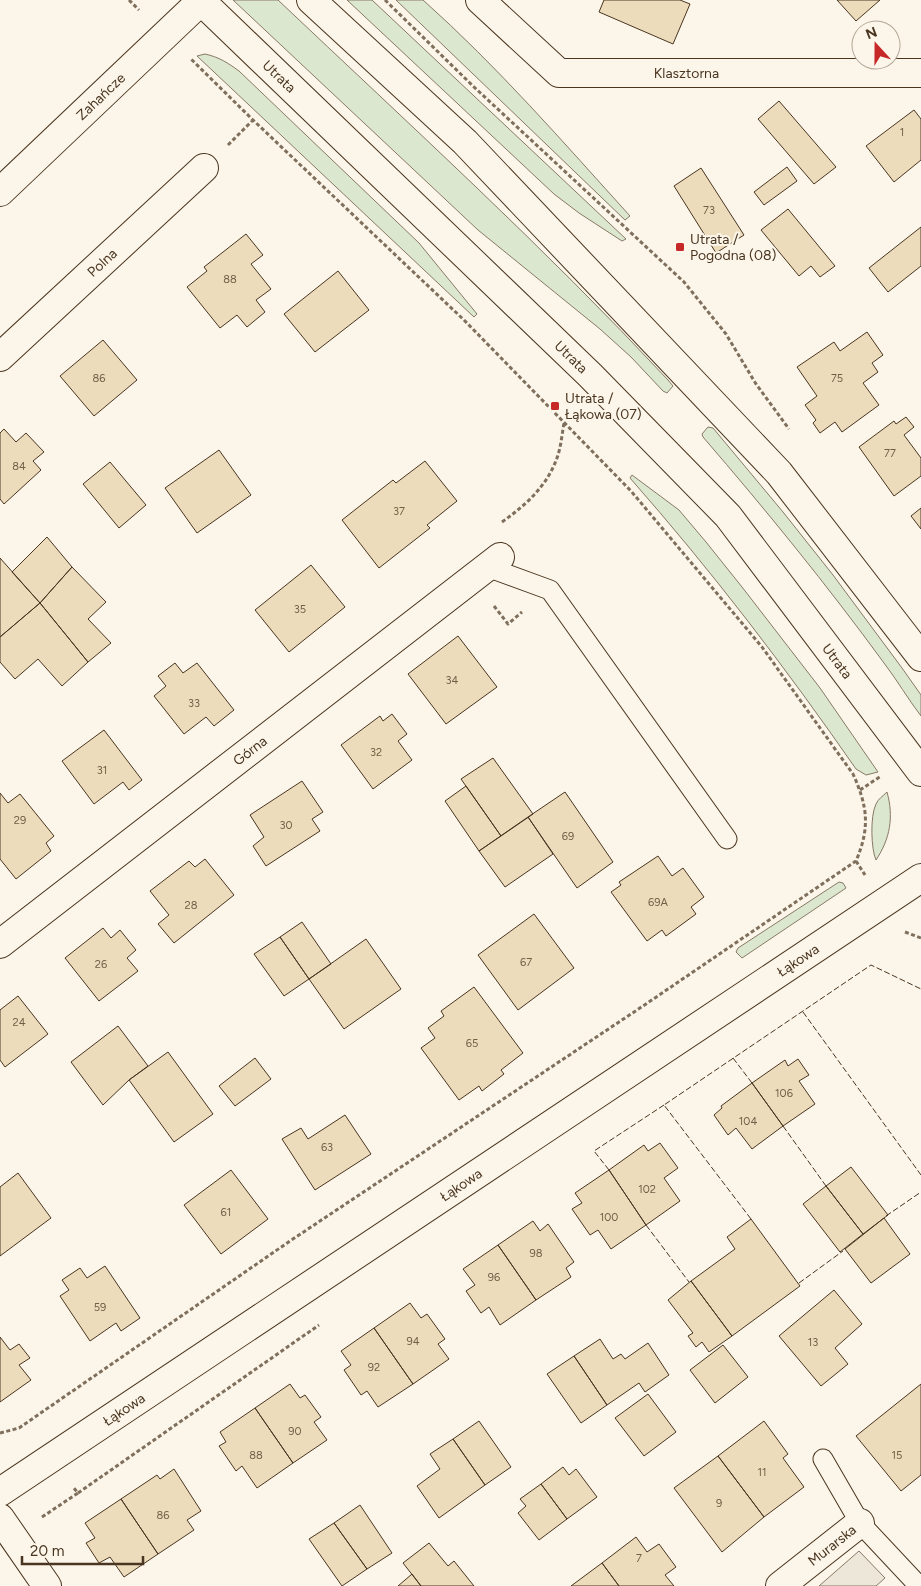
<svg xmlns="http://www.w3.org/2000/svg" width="921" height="1586" font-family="Figtree,sans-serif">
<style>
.green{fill:#dce7d0;stroke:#887966}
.parking{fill:#ede7d9;stroke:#887966}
.building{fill:#ecdcbc;stroke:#4a3520}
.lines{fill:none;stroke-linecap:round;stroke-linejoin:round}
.service-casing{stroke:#4a3520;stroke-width:21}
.minor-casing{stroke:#4a3520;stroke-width:30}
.tertiary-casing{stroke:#4a3520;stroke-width:30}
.secondary-casing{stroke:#4a3520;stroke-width:30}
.path{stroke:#7f6f5c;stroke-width:3;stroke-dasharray:4 2.5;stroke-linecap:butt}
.service{stroke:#fbf6e9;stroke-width:19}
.minor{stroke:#fbf6e9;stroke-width:28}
.tertiary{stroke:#fbf6e9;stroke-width:28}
.secondary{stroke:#fbf6e9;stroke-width:28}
.fence{stroke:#4a3520;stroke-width:1;stroke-dasharray:6 2.5;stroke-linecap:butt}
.poi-dot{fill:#c62828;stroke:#fbf6e9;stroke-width:2}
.labels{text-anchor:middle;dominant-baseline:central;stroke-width:4;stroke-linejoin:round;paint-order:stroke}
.number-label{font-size:11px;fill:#725f47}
.street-label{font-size:14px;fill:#4a3520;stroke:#fbf6e9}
.poi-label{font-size:14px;fill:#4a3520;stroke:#fbf6e9;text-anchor:start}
</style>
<rect width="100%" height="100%" fill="#fbf6e9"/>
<path class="green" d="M233,0H278C410,125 544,247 668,380L673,386L667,393L663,391L631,357L600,329L478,230Z
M347,0H372L626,239L622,241L579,213L554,194Z
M396,0H423C498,67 563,142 630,216L625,220Z
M205,54C219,57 228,63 239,71L419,243L477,314L474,317L197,56Z
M708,427L713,428L783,512L833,575L902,668L921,695V716C908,699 897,680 884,663C827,585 766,510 703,437L702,434Z
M632,475L679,510L706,542L742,587L820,688L878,772L866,775L856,769C786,668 711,570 630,478Z
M887,792C894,817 890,839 876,860C871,849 870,816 876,804C878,799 883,796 887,792Z
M839,882L843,883L846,888L742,958L736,952L738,948Z"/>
<path class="parking" d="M859,1551L885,1578L876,1586H819Z"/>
<path class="building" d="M604,0H680L690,4L673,44L599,12Z
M837,0H880L856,21Z
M779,101L836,167L814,184L758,119Z
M914,110L921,119V160L894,182L866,146Z
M787,167L797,181L764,205L754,192Z
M701,168L744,235L716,253L674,186Z
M788,209L835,266L820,277L811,266L799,276L761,230Z
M921,227V266L888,292L869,268Z
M246,234L263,255L251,264L271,289L256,300L265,312L247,327L237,315L220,328L187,287L207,271L204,267Z
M338,271L369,310L315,352L284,314Z
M867,332L883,355L872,363L878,372L863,383L879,405L842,432L835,422L820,433L813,423L816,420L805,405L817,396L797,367L834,342L840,351Z
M103,340L137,380L94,416L60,376Z
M906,417L914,427L904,435L921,458V476L894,496L859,447L894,421L896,424Z
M4,429L16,442L26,433L44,452L33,461L41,470L4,504L0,499V433Z
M219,450L251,495L197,533L165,488Z
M425,461L457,501L427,525L430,528L379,568L342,520L393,480L396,483Z
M110,462L146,505L119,528L83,484Z
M921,508V529L911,516Z
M47,537L72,567L40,603L12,572Z
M0,558L40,603L0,637Z
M311,565L345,607L289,652L255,610Z
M72,567L106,602L88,619L111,643L88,662L40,603Z
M40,603L88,662L62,686L38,659L15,679L0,662V637Z
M458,636L497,687L446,724L408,674Z
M175,663L183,673L197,663L234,710L214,726L206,717L184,734L154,696L166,686L158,676Z
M392,714L407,734L398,741L412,760L373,789L341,745L380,716L383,721Z
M104,730L142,780L129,790L123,782L94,804L62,761Z
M493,758L533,814L501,836L461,779Z
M302,781L323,812L312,819L320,831L266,866L253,846L264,837L250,815Z
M466,786L501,836L479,851L445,801Z
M565,792L613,862L577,888L528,817Z
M0,793L8,803L20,794L54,836L46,843L51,851L16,879L0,859Z
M528,817L553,854L505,887L479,851Z
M658,856L672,876L683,868L704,897L691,907L696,914L666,936L662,930L647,941L611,892L621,885L619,882Z
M205,859L234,895L174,943L158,924L169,915L150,891L189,861L195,867Z
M534,914L574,968L518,1010L478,955Z
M302,922L331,964L309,979L280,937Z
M103,928L111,938L120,930L136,950L127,958L138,971L99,1001L65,958Z
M280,937L309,979L284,996L254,954Z
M366,939L401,989L344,1029L309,979Z
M474,987L523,1053L501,1070L504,1074L482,1091L479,1086L459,1100L421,1048L435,1038L428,1028L444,1016L441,1011Z
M18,996L48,1034L5,1067L0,1060V1010Z
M118,1026L148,1066L129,1080L103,1105L71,1062Z
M168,1052L213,1114L174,1142L129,1080Z
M255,1058L271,1079L235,1106L219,1086Z
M798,1059L809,1075L799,1081L815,1104L783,1126L752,1083L785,1060L788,1066Z
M752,1083L783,1126L752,1149L736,1128L728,1135L714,1115L722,1108L721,1106Z
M345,1115L371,1154L315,1190L282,1139L301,1128L308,1139Z
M660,1143L678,1168L664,1178L680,1201L646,1225L609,1170L644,1145L648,1151Z
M851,1167L888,1215L863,1234L826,1186Z
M231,1170L268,1219L221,1254L184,1205Z
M609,1170L646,1225L611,1249L598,1230L590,1235L572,1209L582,1203L575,1193Z
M18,1173L51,1218L0,1256V1187Z
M826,1186L863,1234L840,1252L803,1204Z
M884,1218L910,1254L871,1283L845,1249Z
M751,1219L800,1286L732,1336L691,1281L735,1249L727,1237Z
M533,1221L540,1231L548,1224L574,1262L566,1268L571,1277L536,1300L498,1245Z
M498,1245L536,1300L500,1325L489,1307L481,1313L466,1291L475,1285L463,1269Z
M105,1266L140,1318L121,1331L116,1323L90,1341L60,1296L69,1290L62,1280L80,1268L87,1278Z
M691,1281L732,1336L709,1352L702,1342L696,1347L688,1336L693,1333L668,1300Z
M834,1290L862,1324L835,1348L848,1364L821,1386L779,1336Z
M410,1303L421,1318L427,1314L445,1339L438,1344L449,1359L413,1384L374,1328Z
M374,1328L413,1384L378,1407L367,1391L361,1395L344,1370L351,1365L341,1351Z
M0,1337L10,1350L19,1344L30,1358L19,1365L31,1380L0,1402Z
M600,1339L613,1359L621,1354L625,1359L648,1343L669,1375L645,1392L639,1383L607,1405L574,1356Z
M723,1345L748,1377L715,1403L690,1370Z
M574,1356L607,1405L581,1423L547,1374Z
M290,1384L300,1398L305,1395L321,1417L314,1422L327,1440L293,1463L255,1408Z
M921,1384V1475L901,1491L856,1436Z
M648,1394L676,1432L644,1456L615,1418Z
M255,1408L293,1463L257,1488L242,1466L236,1471L219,1446L226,1442L220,1432Z
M479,1421L511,1467L485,1485L453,1439Z
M764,1421L788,1454L783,1458L804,1487L764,1517L718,1456Z
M453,1439L485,1485L439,1518L417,1486L440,1469L430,1454Z
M718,1456L764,1517L722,1552L674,1488Z
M563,1467L569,1475L576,1469L597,1497L567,1519L541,1484Z
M174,1469L201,1511L187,1520L194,1530L158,1554L121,1499L157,1475L160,1479Z
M541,1484L567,1519L539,1540L518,1513L526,1506L520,1499Z
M121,1499L158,1554L124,1577L110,1557L99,1563L86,1543L95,1538L85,1523Z
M360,1505L392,1553L367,1569L334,1523Z
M334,1523L367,1569L342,1586L309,1539Z
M636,1537L647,1552L659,1544L676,1567L665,1575L674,1586H619L602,1563Z
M429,1543L448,1566L454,1561L474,1586H421L403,1563Z
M602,1563L619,1586H571Z
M412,1574L421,1586H398Z"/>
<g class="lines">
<g class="service-casing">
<path id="service" d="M487,567L550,590L727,839
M823,1459L860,1523L919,1586"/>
</g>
<g class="minor-casing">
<g id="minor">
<path id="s1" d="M480,0L559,73H921"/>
<path id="s2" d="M0,192L201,1"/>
<path id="s3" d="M0,357L204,168"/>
<path id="s4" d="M0,944L500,557"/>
<path d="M0,1518L47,1586"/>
<path id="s5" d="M780,1586L860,1523"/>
</g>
</g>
<g class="tertiary-casing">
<g id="tertiary">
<path id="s6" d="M0,1492L921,878"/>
</g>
</g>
<g class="secondary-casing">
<g id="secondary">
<path id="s7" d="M200,0L590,375L728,516L921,772"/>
<path d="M311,0L465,142L779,473L921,657"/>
</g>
</g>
<path class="path" d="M129,0L139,10
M385,0L474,87L684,282L726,334L756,384L789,429
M228,145L253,120
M502,522C526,505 547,486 557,458C561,447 562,434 564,423
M494,606L508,624L522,612
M860,790L881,776
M856,861L865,875
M905,932L921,938
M0,1433L19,1428L290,1241L643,1006L856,861C870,828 868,807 853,774L762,647L631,491L464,320L253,120L191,59
M78,1493L319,1325
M42,1517L78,1493L73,1487"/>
<use href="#service" class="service"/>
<use href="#minor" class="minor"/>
<use href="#tertiary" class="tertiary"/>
<use href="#secondary" class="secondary"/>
<path class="fence" d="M803,1012L921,1175
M733,1058L752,1083
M783,1126L826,1186
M609,1170L594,1151L664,1105
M886,1216L921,1192
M751,1219L664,1105L871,965L921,989
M646,1225L689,1282
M799,1283L843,1251"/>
</g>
<g class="poi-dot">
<rect x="675" y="242" width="10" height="10" rx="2.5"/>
<rect x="550" y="401" width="10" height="10" rx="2.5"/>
</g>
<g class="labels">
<g class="number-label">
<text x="902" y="132">1</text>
<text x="709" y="210">73</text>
<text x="230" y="279">88</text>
<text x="99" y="378">86</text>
<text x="837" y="378">75</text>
<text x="890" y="453">77</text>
<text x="19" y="466">84</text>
<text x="399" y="511">37</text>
<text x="300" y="609">35</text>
<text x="452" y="680">34</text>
<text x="194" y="703">33</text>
<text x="376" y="752">32</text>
<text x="102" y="770">31</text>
<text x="20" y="820">29</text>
<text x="286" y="825">30</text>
<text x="568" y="836">69</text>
<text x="658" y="902">69A</text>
<text x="191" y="905">28</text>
<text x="526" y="962">67</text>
<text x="101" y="964">26</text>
<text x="19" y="1022">24</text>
<text x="472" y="1043">65</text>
<text x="784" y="1093">106</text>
<text x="748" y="1121">104</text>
<text x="327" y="1147">63</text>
<text x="647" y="1189">102</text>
<text x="226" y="1212">61</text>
<text x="609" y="1217">100</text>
<text x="536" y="1253">98</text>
<text x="494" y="1277">96</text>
<text x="100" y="1307">59</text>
<text x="413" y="1341">94</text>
<text x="813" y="1342">13</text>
<text x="374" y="1367">92</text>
<text x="295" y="1431">90</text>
<text x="256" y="1455">88</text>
<text x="897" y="1455">15</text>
<text x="762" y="1472">11</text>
<text x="719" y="1503">9</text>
<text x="163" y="1515">86</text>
<text x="639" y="1558">7</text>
</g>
<g class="street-label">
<text stroke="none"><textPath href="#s1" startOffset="235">Klasztorna</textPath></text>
<text stroke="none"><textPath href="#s7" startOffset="110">Utrata</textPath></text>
<text stroke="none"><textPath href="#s2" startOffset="139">Zahańcze</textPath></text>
<text stroke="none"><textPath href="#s3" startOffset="139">Polna</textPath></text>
<text stroke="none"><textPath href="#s7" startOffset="515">Utrata</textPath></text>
<text stroke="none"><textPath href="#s7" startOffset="920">Utrata</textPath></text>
<text stroke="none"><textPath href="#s4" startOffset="316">Górna</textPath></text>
<text stroke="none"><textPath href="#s6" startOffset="959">Łąkowa</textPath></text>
<text stroke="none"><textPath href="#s6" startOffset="554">Łąkowa</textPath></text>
<text stroke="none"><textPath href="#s6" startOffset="149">Łąkowa</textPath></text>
<text stroke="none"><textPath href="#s5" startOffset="66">Murarska</textPath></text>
</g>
<g class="poi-label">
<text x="690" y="239">Utrata /<tspan x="690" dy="16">Pogodna (08)</tspan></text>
<text x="565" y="398">Utrata /<tspan x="565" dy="16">Łąkowa (07)</tspan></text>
</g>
</g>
<g transform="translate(876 45) rotate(339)"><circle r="24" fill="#fbf6e9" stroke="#b4a999"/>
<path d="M0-4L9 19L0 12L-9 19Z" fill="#c62828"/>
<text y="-8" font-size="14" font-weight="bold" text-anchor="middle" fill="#4a3520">N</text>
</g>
<path d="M22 1556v8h121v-8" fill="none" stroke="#4a3520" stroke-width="2.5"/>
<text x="30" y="1556" font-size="15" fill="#4a3520" stroke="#fbf6e9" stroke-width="4" paint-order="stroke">20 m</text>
</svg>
